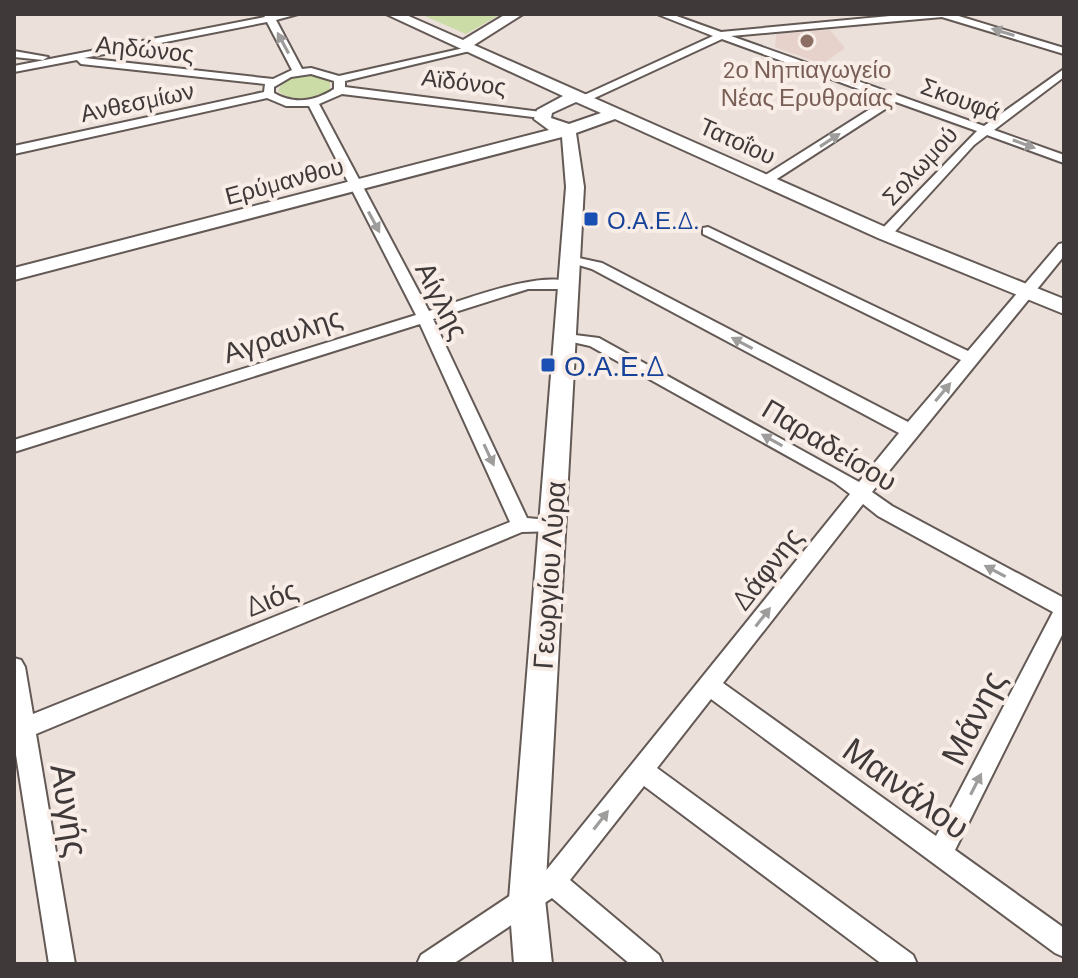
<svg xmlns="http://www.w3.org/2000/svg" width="1078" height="978" font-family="Barlow,sans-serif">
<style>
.built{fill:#e6d2ca}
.green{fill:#cbdca6}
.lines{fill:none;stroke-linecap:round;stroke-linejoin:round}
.street-casing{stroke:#635955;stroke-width:4}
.secondary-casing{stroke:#635955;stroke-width:4}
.street{fill:#fff;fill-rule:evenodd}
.secondary{fill:#fff;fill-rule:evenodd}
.oneway{fill:#9f9c9c}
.education-dot{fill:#8d6e63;stroke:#f9ede8;stroke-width:3}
.transit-dot{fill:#1a4fb4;stroke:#f9ede8;stroke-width:3}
.labels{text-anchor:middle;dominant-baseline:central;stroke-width:8;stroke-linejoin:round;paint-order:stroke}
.far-street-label{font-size:24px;fill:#3f3a39;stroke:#f9ede8}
.far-education-label{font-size:24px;fill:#785e54;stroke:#f9ede8}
.far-transit-label{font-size:24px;fill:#164399;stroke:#f9ede8;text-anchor:start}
.street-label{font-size:28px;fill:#3f3a39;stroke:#f9ede8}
.transit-label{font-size:28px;fill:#164399;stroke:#f9ede8;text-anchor:start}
.near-street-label{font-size:34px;fill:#3f3a39;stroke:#f9ede8}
</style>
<rect width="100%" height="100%" fill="#ece0db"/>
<path class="built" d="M830,30L845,48L822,64L775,47L776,34Z"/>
<path class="green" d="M420,14H501L466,34Z
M302,75L323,77L330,82V89C315,100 292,103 278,91L283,81Z"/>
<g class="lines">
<g class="street-casing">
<path id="street" d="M263,14H298L276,20L302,69L311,68L339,76L473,46L478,49L345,81V87L541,112L547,115L541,118L342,94L319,104L429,311C458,302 550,266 574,285L567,289H528L433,319L527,518L559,521L561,526L559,531L522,532L36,734L75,964H49L14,742V658L21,660L25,667L33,714L510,522L420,324L14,452V440L416,315L309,106H286L267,98L14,154V146L264,92L265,84L81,64L77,60L14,72V66L265,17ZM267,22L292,70L273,79L84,58ZM311,74L334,81V89C316,101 294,105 274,93V87L291,77Z
M657,14H671L721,32L911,14H952L1064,48V54L942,17L731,36L984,126L1064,69V77L994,130L1064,155V163L987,135L974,145L890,237H880V231L977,131L896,102L769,184H761V178L886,99L722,39L588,101H580V97L713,36Z
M14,51L48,57L43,60L14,57Z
M708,227L968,351L1059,244L1064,243V256L872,492L892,506L1064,598V631L955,850L1064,928V957L1055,953L711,699L657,768L913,955L917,964H882L644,786L570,880L659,955L663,964H630L552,898L453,964H417L421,955L544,873L850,494L834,482L590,346L559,339V333L599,338L859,482L899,433L592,269L565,261V255L602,263L908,422L961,360L703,234V228ZM863,504L878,516L1053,612L936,836L723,683Z"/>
</g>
<g class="secondary-casing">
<path id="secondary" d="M386,14H404L463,40L506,14H523L474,45L892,230L1064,299V314L878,238L615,119L576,133L584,187L545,899L552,964H514L509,899L566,187L562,137L14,280V268L549,130L534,119L537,110L563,96ZM576,102L601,113L569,124L551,118L552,113Z"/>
</g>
<use href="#street" class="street"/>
<use href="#secondary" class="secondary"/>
</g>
<defs><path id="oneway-solid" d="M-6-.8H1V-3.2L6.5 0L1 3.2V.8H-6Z" transform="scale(2)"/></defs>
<g class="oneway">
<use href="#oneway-solid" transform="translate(1003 32) rotate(-163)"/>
<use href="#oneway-solid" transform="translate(283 43) rotate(-118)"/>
<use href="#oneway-solid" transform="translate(830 140) rotate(-33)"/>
<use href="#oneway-solid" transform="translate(1024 144) rotate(20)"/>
<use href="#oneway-solid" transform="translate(374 222) rotate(62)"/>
<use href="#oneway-solid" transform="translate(742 343) rotate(-152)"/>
<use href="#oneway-solid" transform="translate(943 392) rotate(-50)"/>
<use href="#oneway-solid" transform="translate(772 440) rotate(-151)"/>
<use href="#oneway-solid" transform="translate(489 455) rotate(65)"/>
<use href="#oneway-solid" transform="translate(995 571) rotate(-152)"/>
<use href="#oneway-solid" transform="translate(763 617) rotate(-52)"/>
<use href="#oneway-solid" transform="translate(976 784) rotate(-63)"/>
<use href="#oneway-solid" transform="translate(601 820) rotate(-52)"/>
</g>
<circle class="education-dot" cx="807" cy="41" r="8"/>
<g class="transit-dot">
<rect x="583" y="211" width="16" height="16" rx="4"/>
<rect x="540" y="357" width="16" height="16" rx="4"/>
</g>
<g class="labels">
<g class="far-street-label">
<text transform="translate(145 48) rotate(6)">Αηδώνος</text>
<text transform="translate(464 81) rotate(7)">Αϊδόνος</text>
<text transform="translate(961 98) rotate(20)">Σκουφά</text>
<text transform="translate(137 101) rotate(-12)">Ανθεσμίων</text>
<text transform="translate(738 140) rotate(24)">Τατοΐου</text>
<text transform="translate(919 165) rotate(-47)">Σολωμού</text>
<text transform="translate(284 180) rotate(-15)">Ερύμανθου</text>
</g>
<g class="far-education-label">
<text x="807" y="68">2ο Νηπιαγωγείο<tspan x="807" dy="28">Νέας Ερυθραίας</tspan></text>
</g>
<g class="far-transit-label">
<text x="607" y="219">Ο.Α.Ε.Δ.</text>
</g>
<g class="street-label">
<text transform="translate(443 300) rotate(63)">Αίγλης</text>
<text transform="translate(282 334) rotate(-18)">Αγραυλης</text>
<text transform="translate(830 444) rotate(31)">Παραδείσου</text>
<text transform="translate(766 568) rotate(-52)">Δάφνης</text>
<text transform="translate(548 575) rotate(-86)">Γεωργίου Λύρα</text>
<text transform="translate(271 597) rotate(-22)">Διός</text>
</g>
<g class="transit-label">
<text x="564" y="365">Ο.Α.Ε.Δ</text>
</g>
<g class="near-street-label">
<text transform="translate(972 717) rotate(-63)">Μάνης</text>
<text transform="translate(907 787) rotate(36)">Μαινάλου</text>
<text transform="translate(71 810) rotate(81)">Αυγής</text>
</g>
</g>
<rect width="1078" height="978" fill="none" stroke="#3f3a39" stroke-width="32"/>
</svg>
